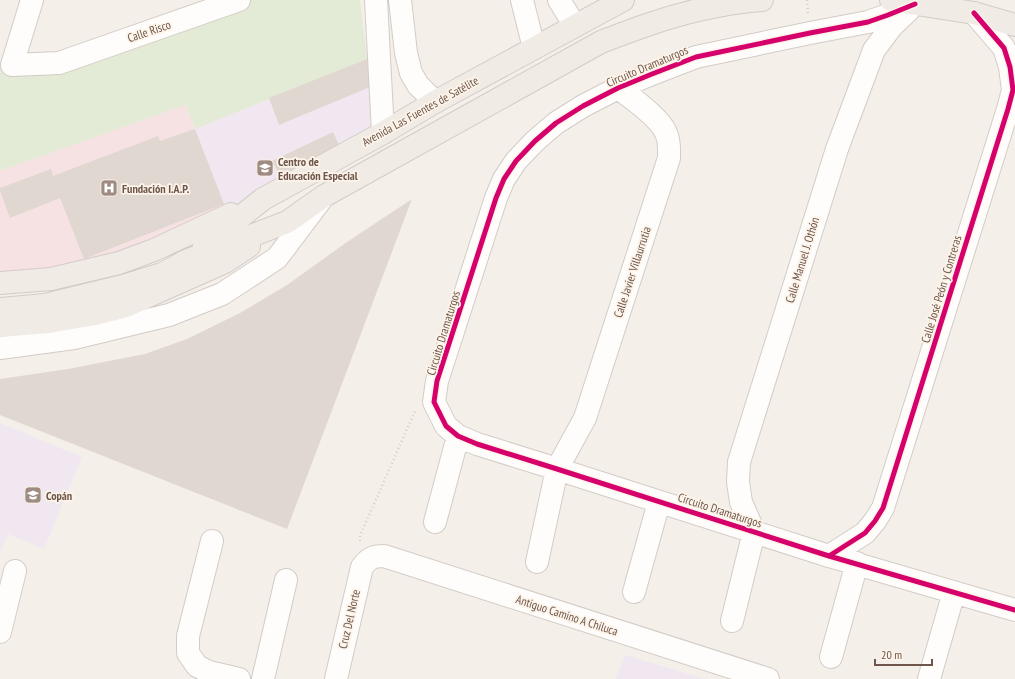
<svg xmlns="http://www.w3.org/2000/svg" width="1015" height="679" font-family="'PT Sans Narrow',sans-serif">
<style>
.education{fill:#f0e7f0}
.medical{fill:#f6e2e3}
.green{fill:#e3ead5}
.building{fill:#e1d7d1}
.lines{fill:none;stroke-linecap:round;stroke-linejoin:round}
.minor-casing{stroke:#d3ccc6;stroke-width:24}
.major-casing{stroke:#d3cbc6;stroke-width:24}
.path{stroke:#d6ceca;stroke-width:2.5;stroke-dasharray:1 3;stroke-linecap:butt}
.minor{stroke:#fefdfc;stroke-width:22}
.major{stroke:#f1ebe5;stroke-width:22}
.cycleway-casing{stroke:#fdf4e9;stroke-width:8}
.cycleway{stroke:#d6006c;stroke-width:5}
.labels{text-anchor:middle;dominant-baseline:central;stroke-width:3.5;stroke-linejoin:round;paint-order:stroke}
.street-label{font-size:12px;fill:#6f564c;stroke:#fdf4e9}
.poi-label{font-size:12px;font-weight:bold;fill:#6f564c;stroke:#fdf4e9;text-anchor:start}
</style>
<rect width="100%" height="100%" fill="#f5efe9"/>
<path class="education" d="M367,59L376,136L228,216L195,129Z
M0,423L82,457L44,549L8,534L0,552Z
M625,655L705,679H615Z"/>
<path class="medical" d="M185,105L224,204L228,216L154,250L0,283V171Z"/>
<path class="green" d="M239,0H360L367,59L195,129L185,105L0,171V62L22,67Z"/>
<path class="building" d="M367,59L370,87L279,125L269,98Z
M195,129L224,204L84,259L60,198L10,218L0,191V188L51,169L53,176L158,136L160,141Z
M333,132L343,153L283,182L272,161Z
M412,199L287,529L0,415V379L68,369L145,354L187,339L240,313L287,285L347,242Z"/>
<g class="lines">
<g class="minor-casing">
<path id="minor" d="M32,0L12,65L59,63L239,0
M376,0L383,133
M400,0L406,53L411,73L418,85L435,102
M522,0L534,48
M559,0L575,26
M915,4L888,15L868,22L810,33L696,57L652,74L618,88L583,106L556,123L535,141L516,161L504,179L496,198L437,381L434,402L446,426L458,436L477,444L557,469L829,556L1015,610
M0,348L74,338L169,315L222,294L277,258L320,201
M435,522L458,436
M212,541L188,636V653L197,666L209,672L239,679
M829,556L865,533L875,521L883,508L1008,109L1013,90L1010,67L1004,48L974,13
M537,562L557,469L585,418L669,158C669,150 670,141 666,133C660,118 632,98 618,88
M634,592L659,502
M732,621L754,532L741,502L738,482L739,462L837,149L874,50L892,26L909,10
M0,632L15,571
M831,657L857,563
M263,679L286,580
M336,679L362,567C369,558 373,556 384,556L768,679
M929,679L954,592"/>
</g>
<g class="major-casing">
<path id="major" d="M891,0L974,13L1015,25
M204,246L263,199L383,133L435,102L623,0
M0,283L51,279L119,263L154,250L231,214
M0,309L45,305L123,286L162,274L186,261L287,222L324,196L601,42C617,36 632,30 647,25C684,12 723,3 762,0
M0,326L49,322L95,314L126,306L225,262L249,246"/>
</g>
<path class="path" d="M807,0L808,13
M360,541V536L414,413L416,410"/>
<use href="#minor" class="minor"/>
<use href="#major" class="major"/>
<g class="cycleway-casing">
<path id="cycleway" d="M915,4L888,15L868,22L810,33L696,57L652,74L618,88L583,106L556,123L535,141L516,161L504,179L496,198L437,381L434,402L446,426L458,436L477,444L557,469L829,556L1015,610
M829,556L865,533L875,521L883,508L1008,109L1013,90L1010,67L1004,48L974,13"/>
</g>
<use href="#cycleway" class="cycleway"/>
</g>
<defs>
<g id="school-square" transform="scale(0.9)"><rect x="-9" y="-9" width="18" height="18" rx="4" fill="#9e8c83" stroke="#fdf4e9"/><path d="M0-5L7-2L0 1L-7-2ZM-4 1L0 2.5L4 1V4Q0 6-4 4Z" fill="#fff"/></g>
<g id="hospital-square" transform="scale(0.9)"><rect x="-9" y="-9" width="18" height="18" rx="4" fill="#9e8c83" stroke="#fdf4e9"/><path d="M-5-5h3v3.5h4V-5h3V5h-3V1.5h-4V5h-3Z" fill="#fff"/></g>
</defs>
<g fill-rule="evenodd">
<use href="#school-square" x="265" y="168"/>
<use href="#hospital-square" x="109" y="188"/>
<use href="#school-square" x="33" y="495"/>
</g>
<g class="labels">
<g class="street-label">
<text transform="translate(149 31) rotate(-19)">Calle Risco</text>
<text transform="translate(647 66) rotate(-23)">Circuito Dramaturgos</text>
<text transform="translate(420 111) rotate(-29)">Avenida Las Fuentes de Satélite</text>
<text transform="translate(802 260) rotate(-73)">Calle Manuel J. Othón</text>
<text transform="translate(632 272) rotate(-72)">Calle Javier Villaurrutia</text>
<text transform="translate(941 289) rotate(-73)">Calle José Peón y Contreras</text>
<text transform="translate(443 333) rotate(-73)">Circuito Dramaturgos</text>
<text transform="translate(720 510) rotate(18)">Circuito Dramaturgos</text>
<text transform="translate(567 615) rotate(18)">Antiguo Camino A Chiluca</text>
<text transform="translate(349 619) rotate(-77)">Cruz Del Norte</text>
</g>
<g class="poi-label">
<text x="278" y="161">Centro de<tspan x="278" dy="14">Educación Especial</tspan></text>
<text x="122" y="188">Fundación I.A.P.</text>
<text x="46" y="495">Copán</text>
</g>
</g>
<path d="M875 659v6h57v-6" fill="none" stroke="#6f564c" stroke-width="2"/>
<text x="881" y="659" font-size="12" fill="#6f564c" stroke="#fdf4e9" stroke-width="3" paint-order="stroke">20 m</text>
</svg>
